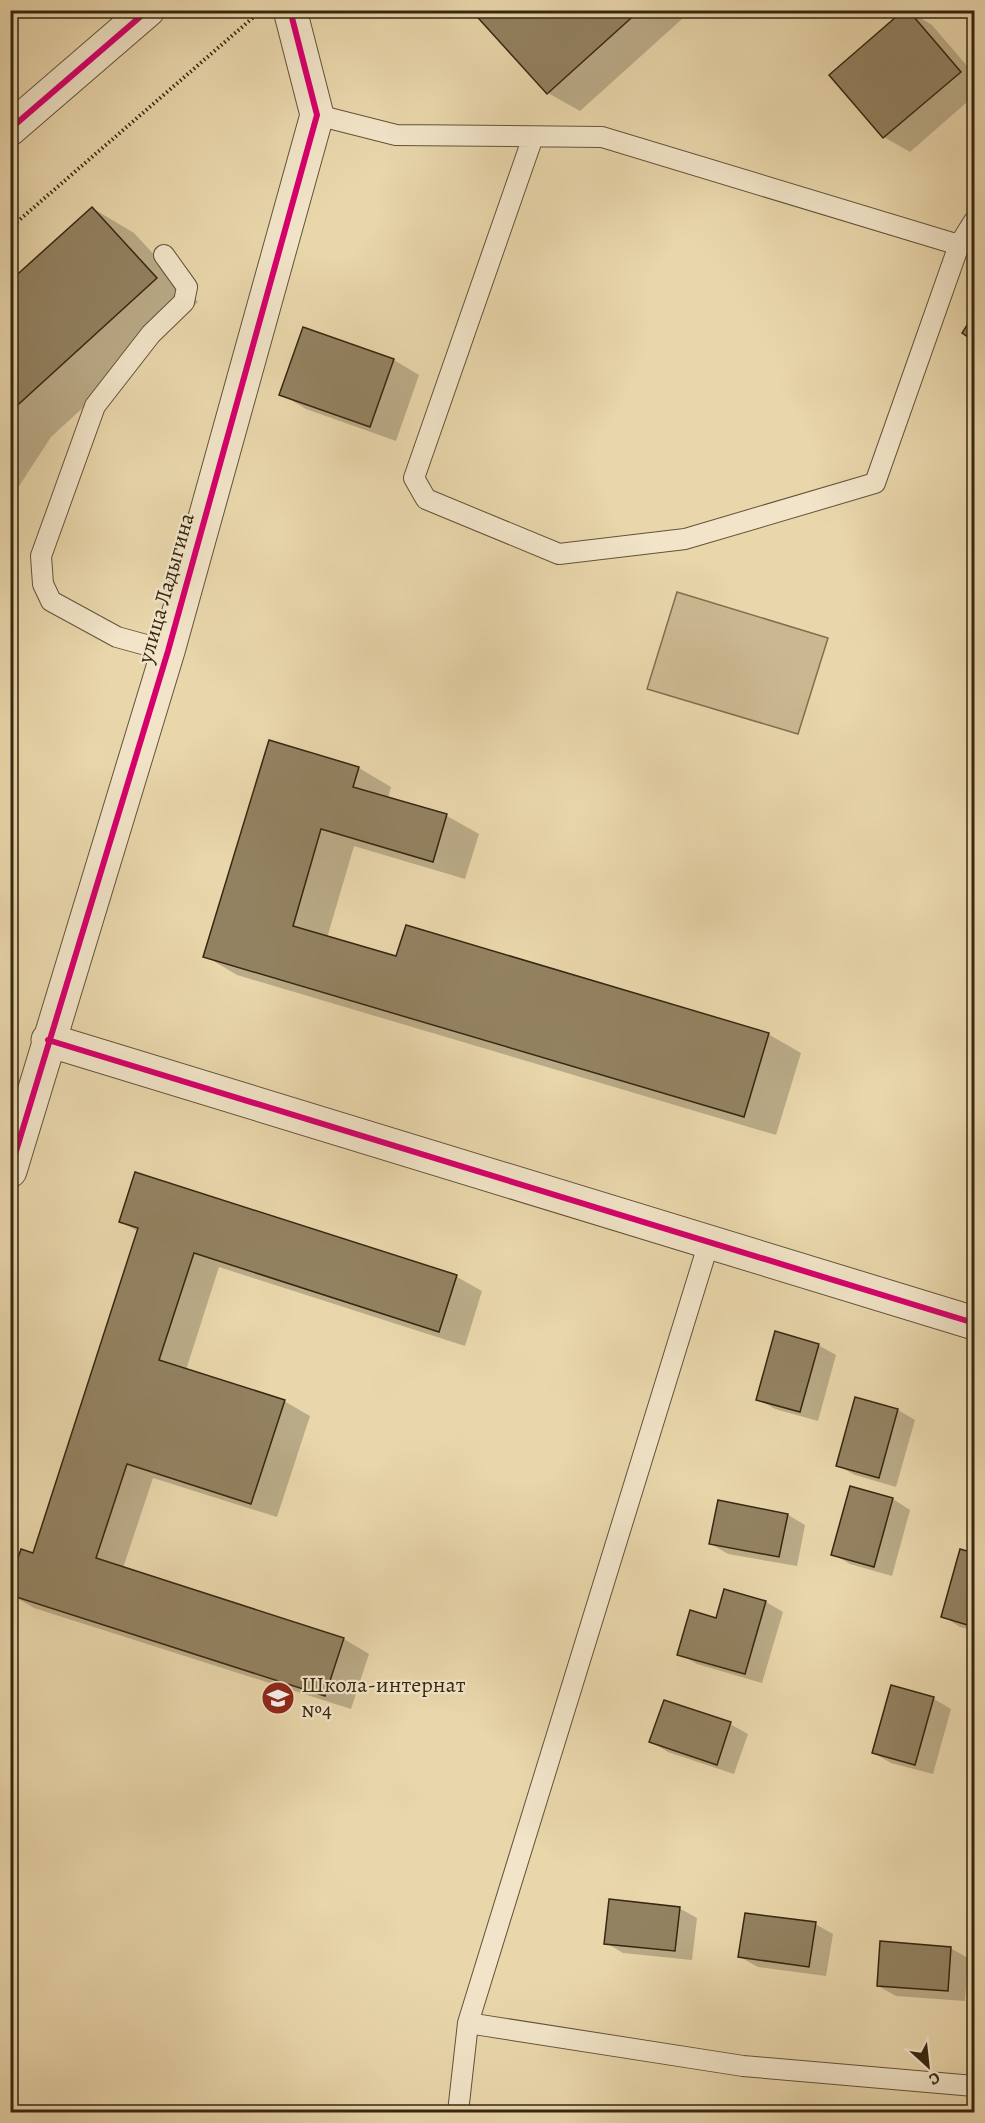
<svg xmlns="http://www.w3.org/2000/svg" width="985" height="2123" font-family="Alegreya,serif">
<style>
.green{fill:#cbb891;stroke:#807051;stroke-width:1.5}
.shadow{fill:#0003}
.building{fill:#938261;stroke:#362711;stroke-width:1.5}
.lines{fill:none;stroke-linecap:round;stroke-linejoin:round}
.service-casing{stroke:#635338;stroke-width:22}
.minor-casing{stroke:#635338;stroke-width:35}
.tertiary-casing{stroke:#635338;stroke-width:35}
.path{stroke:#362711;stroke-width:4;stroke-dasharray:1.5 3;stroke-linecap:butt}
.service{stroke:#f1e4c8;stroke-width:20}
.minor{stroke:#f1e4c8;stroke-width:33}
.tertiary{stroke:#f1e4c8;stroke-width:33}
.cycleway-casing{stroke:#f1e4c8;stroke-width:10}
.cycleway{stroke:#d6006c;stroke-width:6}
.labels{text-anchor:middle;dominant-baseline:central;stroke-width:4.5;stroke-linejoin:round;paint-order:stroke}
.street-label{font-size:22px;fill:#362711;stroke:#f1e4c8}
.poi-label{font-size:22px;fill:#362711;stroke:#f1e4c8;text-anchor:start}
</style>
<rect width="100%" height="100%" fill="#e9d6ab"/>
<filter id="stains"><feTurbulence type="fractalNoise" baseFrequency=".00333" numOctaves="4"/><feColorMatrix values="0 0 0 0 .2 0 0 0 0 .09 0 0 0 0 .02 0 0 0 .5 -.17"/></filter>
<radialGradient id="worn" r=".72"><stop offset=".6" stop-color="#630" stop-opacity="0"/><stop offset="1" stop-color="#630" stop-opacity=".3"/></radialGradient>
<path class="green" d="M677,592L828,638L798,734L647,689Z"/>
<path class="shadow" d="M10,10H18L10,17Z
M473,10H692L580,111L548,93Z
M907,10L932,25L974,74V96L910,152L884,137L831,75Z
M92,208L134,233L198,302L51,437L10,500V283Z
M304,329L394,360L419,375L396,441L306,409L281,394Z
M359,768L391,787L388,798L447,816L479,834L465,879L354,846L327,938L397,958L768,1034L801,1053L776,1135L237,975L205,956Z
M136,1174L457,1277L482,1291L465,1346L219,1267L186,1370L284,1401L310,1416L277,1517L153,1478L123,1568L344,1639L369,1654L351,1709L34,1608L10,1594L34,1555L139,1232L121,1222Z
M818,1345L836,1355L818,1421L775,1409L758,1399Z
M898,1410L915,1420L896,1487L855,1475L837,1465Z
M893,1499L910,1510L892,1576L850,1564L833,1554Z
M788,1515L805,1525L797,1566L728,1554L711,1544Z
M961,1550L974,1554V1631L960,1627L943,1616Z
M766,1602L783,1612L762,1683L697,1664L679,1654L717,1619Z
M892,1687L934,1699L951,1709L933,1774L891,1763L873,1753Z
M730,1724L748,1734L734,1774L668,1752L651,1742Z
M679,1908L697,1918L692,1960L623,1953L606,1943Z
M815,1924L833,1934L826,1976L758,1967L740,1957Z
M950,1948L968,1958L965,2001L896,1996L878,1986Z"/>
<path class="building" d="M471,10H640L547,94Z
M904,10H908L961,72L883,138L829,75Z
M92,207L157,278L10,412V281Z
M974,314V341L962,333Z
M303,327L394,359L370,427L279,395Z
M269,740L359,767L353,787L447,814L433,862L321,829L293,926L396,956L406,925L769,1033L744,1117L203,957Z
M135,1172L457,1275L439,1332L194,1253L159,1360L285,1400L251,1504L127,1464L96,1558L344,1638L325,1696L10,1595V1582L21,1549L33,1553L138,1228L119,1222Z
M775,1331L819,1344L800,1412L756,1400Z
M855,1397L898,1409L879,1478L836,1466Z
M850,1486L893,1498L874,1567L831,1555Z
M718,1500L788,1514L779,1557L709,1544Z
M960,1549L974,1553V1627L941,1617Z
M724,1589L766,1601L745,1674L677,1655L690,1610L716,1618Z
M891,1685L934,1697L915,1765L872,1753Z
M664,1700L731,1722L717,1765L649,1742Z
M609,1899L680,1907L675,1951L604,1944Z
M745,1913L816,1922L809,1967L738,1957Z
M880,1941L951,1947L948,1991L877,1986Z"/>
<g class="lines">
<g class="service-casing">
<path id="service" d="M317,115L396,135L602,137L959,245L974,221
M533,137L414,478L426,499L559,554L685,539L875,483L959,245
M164,255L187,287L184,302L151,334L95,406L41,556L43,584L51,601L117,637L168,651
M468,2023L743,2066L974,2086
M458,2112L468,2023L709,1242"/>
</g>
<g class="minor-casing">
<path id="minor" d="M48,1040L974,1323
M10,1171L168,651L317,115L290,10"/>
</g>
<g class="tertiary-casing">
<path id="tertiary" d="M10,129L148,10"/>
</g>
<path class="path" d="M10,228L256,15"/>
<use href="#service" class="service"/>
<use href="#minor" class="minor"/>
<use href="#tertiary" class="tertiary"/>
<g class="cycleway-casing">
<path id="cycleway" d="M10,129L148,10
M48,1040L974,1323
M10,1171L168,651L317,115L290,10"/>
</g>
<use href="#cycleway" class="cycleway"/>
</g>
<defs>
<g id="school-disc" transform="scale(1.725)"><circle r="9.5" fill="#8f2418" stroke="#f1e4c8"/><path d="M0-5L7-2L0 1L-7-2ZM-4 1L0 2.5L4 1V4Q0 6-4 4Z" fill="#fff"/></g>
</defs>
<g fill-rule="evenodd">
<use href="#school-disc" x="278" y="1698"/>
</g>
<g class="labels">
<g class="street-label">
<text transform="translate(166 588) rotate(-74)">улица Ладыгина</text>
</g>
<g class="poi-label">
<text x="301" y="1685">Школа-интернат<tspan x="301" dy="25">№4</tspan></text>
</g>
</g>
<rect width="985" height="2123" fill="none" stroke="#e9d6ab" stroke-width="36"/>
<rect x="12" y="12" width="961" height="2099" fill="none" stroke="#362711" stroke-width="3"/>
<rect x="18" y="18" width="949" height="2087" fill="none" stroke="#362711" stroke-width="1.5"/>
<g transform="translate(928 2066) rotate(153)" stroke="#f1e4c8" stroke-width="4.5" paint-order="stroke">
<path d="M0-4.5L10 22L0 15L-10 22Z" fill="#362711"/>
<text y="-9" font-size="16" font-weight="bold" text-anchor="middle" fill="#362711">С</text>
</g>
<rect width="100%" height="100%" filter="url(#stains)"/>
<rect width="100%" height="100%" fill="url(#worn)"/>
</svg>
